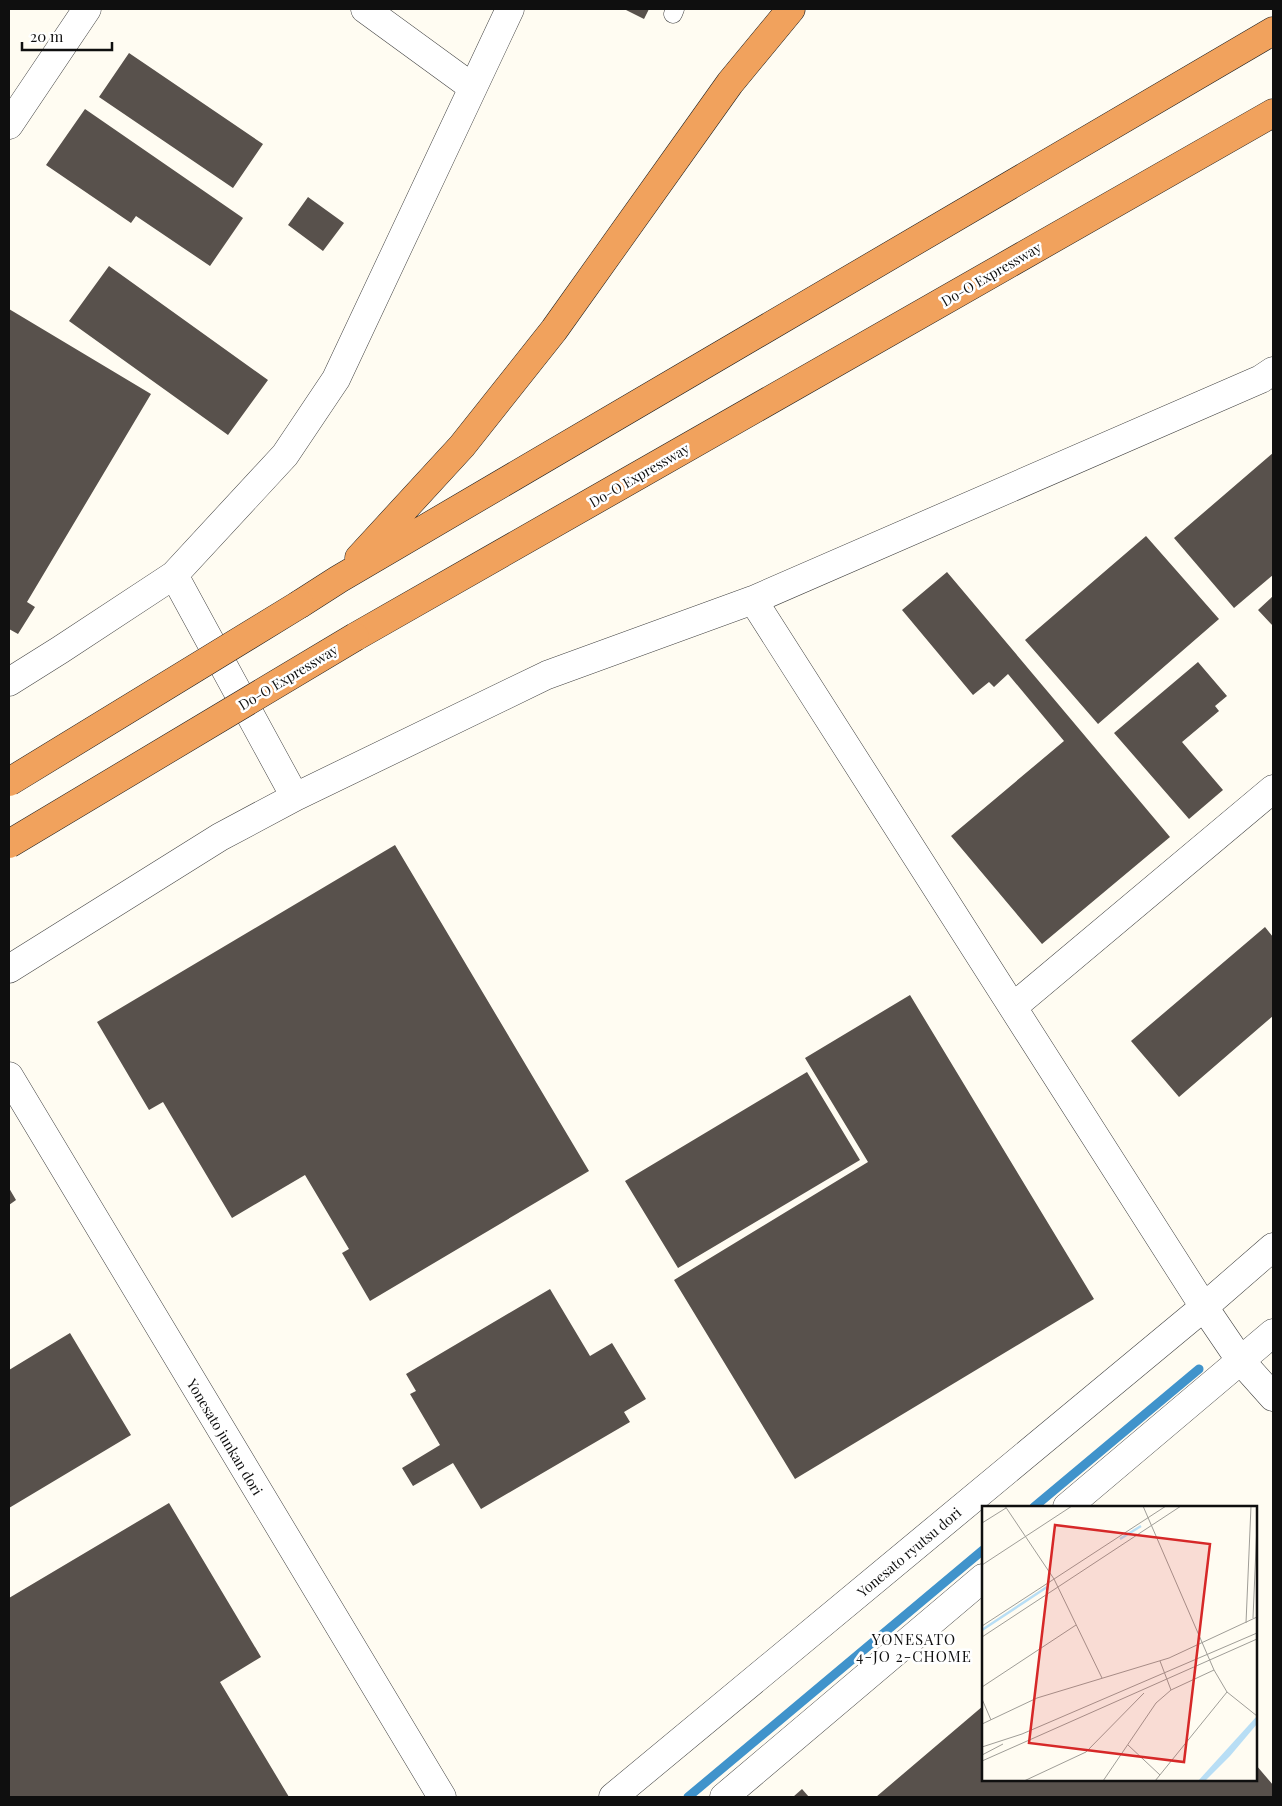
<svg xmlns="http://www.w3.org/2000/svg" width="1282" height="1806" font-family="'Playfair Display',serif">
<style>
.lines{fill:none;stroke-linecap:round;stroke-linejoin:round}
.stream{stroke:#4093cb;stroke-width:9}
.building{fill:#58514c}
.lane-casing{stroke:#424242;stroke-width:19}
.street-casing{stroke:#424242;stroke-width:29}
.highway-casing{stroke:#202020;stroke-width:29}
.lane{stroke:#fff;stroke-width:18}
.street{stroke:#fff;stroke-width:28}
.highway{stroke:#f1a25d;stroke-width:28}
.highway-bridge-casing{stroke:#202020;stroke-width:29;stroke-linecap:butt}
.highway-bridge{stroke:#f1a25d;stroke-width:28}
.labels{text-anchor:middle;dominant-baseline:central;stroke-width:5;stroke-linejoin:round;paint-order:stroke}
.street-label{font-size:14px;fill:#0f0f0f;stroke:#fff}
.neighbourhood-label{font-size:15px;letter-spacing:1px;fill:#0f0f0f;stroke:#fff}
.inset-river{fill:none;stroke:#b8def5;stroke-width:2.5}
.inset-road{fill:none;stroke:#9f9d97;stroke-width:1}
.view{fill:#d62828;fill-opacity:0.15;stroke:#d62828;stroke-width:2.5}
.inset-edge{fill:none;stroke:#0f0f0f;stroke-width:2.5}
</style>
<rect width="100%" height="100%" fill="#fffcf2"/>
<g class="lines">
<path class="stream" d="M1034,1507L1199,1369
M688,1797L983,1550"/>
</g>
<path class="building" d="M624,9H649L644,19Z
M129,53L263,144L233,188L99,97Z
M85,109L243,218L210,266L136,216L131,223L46,165Z
M308,197L344,223L323,251L288,225Z
M109,266L268,380L228,435L69,321Z
M9,309L151,394L27,602L35,607L18,634L9,629Z
M1273,453V575L1234,608L1174,538Z
M1146,536L1219,619L1098,724L1025,640Z
M947,572L1170,837L1042,944L951,836L1064,741L1008,674L994,687L989,682L973,695L902,610Z
M1273,596V626L1258,610Z
M1198,662L1227,696L1215,706L1219,711L1182,742L1223,790L1189,819L1114,733Z
M395,845L589,1171L370,1301L342,1253L349,1249L305,1175L232,1218L163,1102L149,1110L97,1022Z
M1265,927L1273,937V1016L1179,1097L1131,1041Z
M910,995L1094,1299L795,1479L674,1280L868,1162L805,1058Z
M807,1072L860,1160L678,1268L625,1181Z
M9,1188L16,1200L9,1205Z
M550,1289L590,1356L612,1343L646,1399L624,1412L630,1422L481,1509L453,1463L413,1486L402,1468L440,1445L410,1394L416,1391L406,1374Z
M70,1333L131,1435L9,1508V1370Z
M169,1503L261,1657L220,1682L289,1797H9V1598Z
M983,1706V1780H1256V1765L1273,1785V1797H876Z
M802,1789L809,1797H793Z"/>
<g class="lines">
<g class="lane-casing">
<path id="lane" d="M673,14L675,9"/>
</g>
<g class="street-casing">
<path id="street" d="M365,9L472,87
M9,125L87,9
M174,575L295,797
M753,600L1204,1307L1240,1360L1273,1397
M9,682L60,650L174,575L285,455L336,379L510,9
M9,969L220,837L295,797L547,675L753,600L1261,379L1273,371
M1013,1007L1273,789
M9,1076L442,1797
M1067,1507L1273,1333
M613,1797L1204,1307L1273,1247
M724,1797L983,1578"/>
</g>
<g class="highway-casing">
<path id="highway" d="M359,558L462,446L554,330L730,83L791,9
M300,604L339,579L1273,31
M355,637L1273,113"/>
</g>
<use href="#lane" class="lane"/>
<use href="#street" class="street"/>
<use href="#highway" class="highway"/>
<g class="highway-bridge-casing">
<path id="highway-bridge" d="M9,782L300,604
M9,844L355,637"/>
</g>
<use href="#highway-bridge" class="highway-bridge"/>
</g>
<g class="labels">
<g class="street-label">
<text transform="translate(991 274) rotate(-30)">Do-O Expressway</text>
<text transform="translate(639 475) rotate(-30)">Do-O Expressway</text>
<text transform="translate(288 677) rotate(-31)">Do-O Expressway</text>
<text transform="translate(225 1437) rotate(59)">Yonesato junkan dori</text>
<text transform="translate(909 1552) rotate(-40)">Yonesato ryutsu dori</text>
</g>
<g class="neighbourhood-label">
<text x="914" y="1639">YONESATO<tspan x="914" dy="17">4-JO 2-CHOME</tspan></text>
</g>
</g>
<g transform="translate(982 1506)">
<rect width="275" height="275" fill="#fffcf2"/>
<path d="M275,210V218L248,250L223,275H216Z" fill="#b8def5"/>
<path class="inset-river" d="M138,33L159,20M0,124L65,81"/>
<path class="inset-road" d="M23,0L72,73L120,172M161,0L232,164L245,186L173,275M0,17L24,2M0,59L90,0M271,112L275,18M264,117L269,0M0,120L184,0M0,131L199,0M178,155L189,184M0,181L94,119M245,186L275,210M0,193L9,214M0,218L55,192L187,152L275,111M146,239L178,269M0,241L40,228L275,127M0,249L21,238M0,255L275,133M42,275L104,246L162,187M121,275L174,197L189,184L232,164"/>
<path class="view" d="M73,19L228,38L202,256L47,237Z"/>
<rect width="275" height="275" class="inset-edge"/>
</g>
<rect width="1282" height="1806" fill="none" stroke="#0f0f0f" stroke-width="20"/>
<path d="M22 42v8h90v-8" fill="none" stroke="#0f0f0f" stroke-width="2.5"/>
<text x="30" y="42" font-size="15" fill="#0f0f0f" stroke="#ffffff" stroke-width="4" paint-order="stroke">20 m</text>
</svg>
